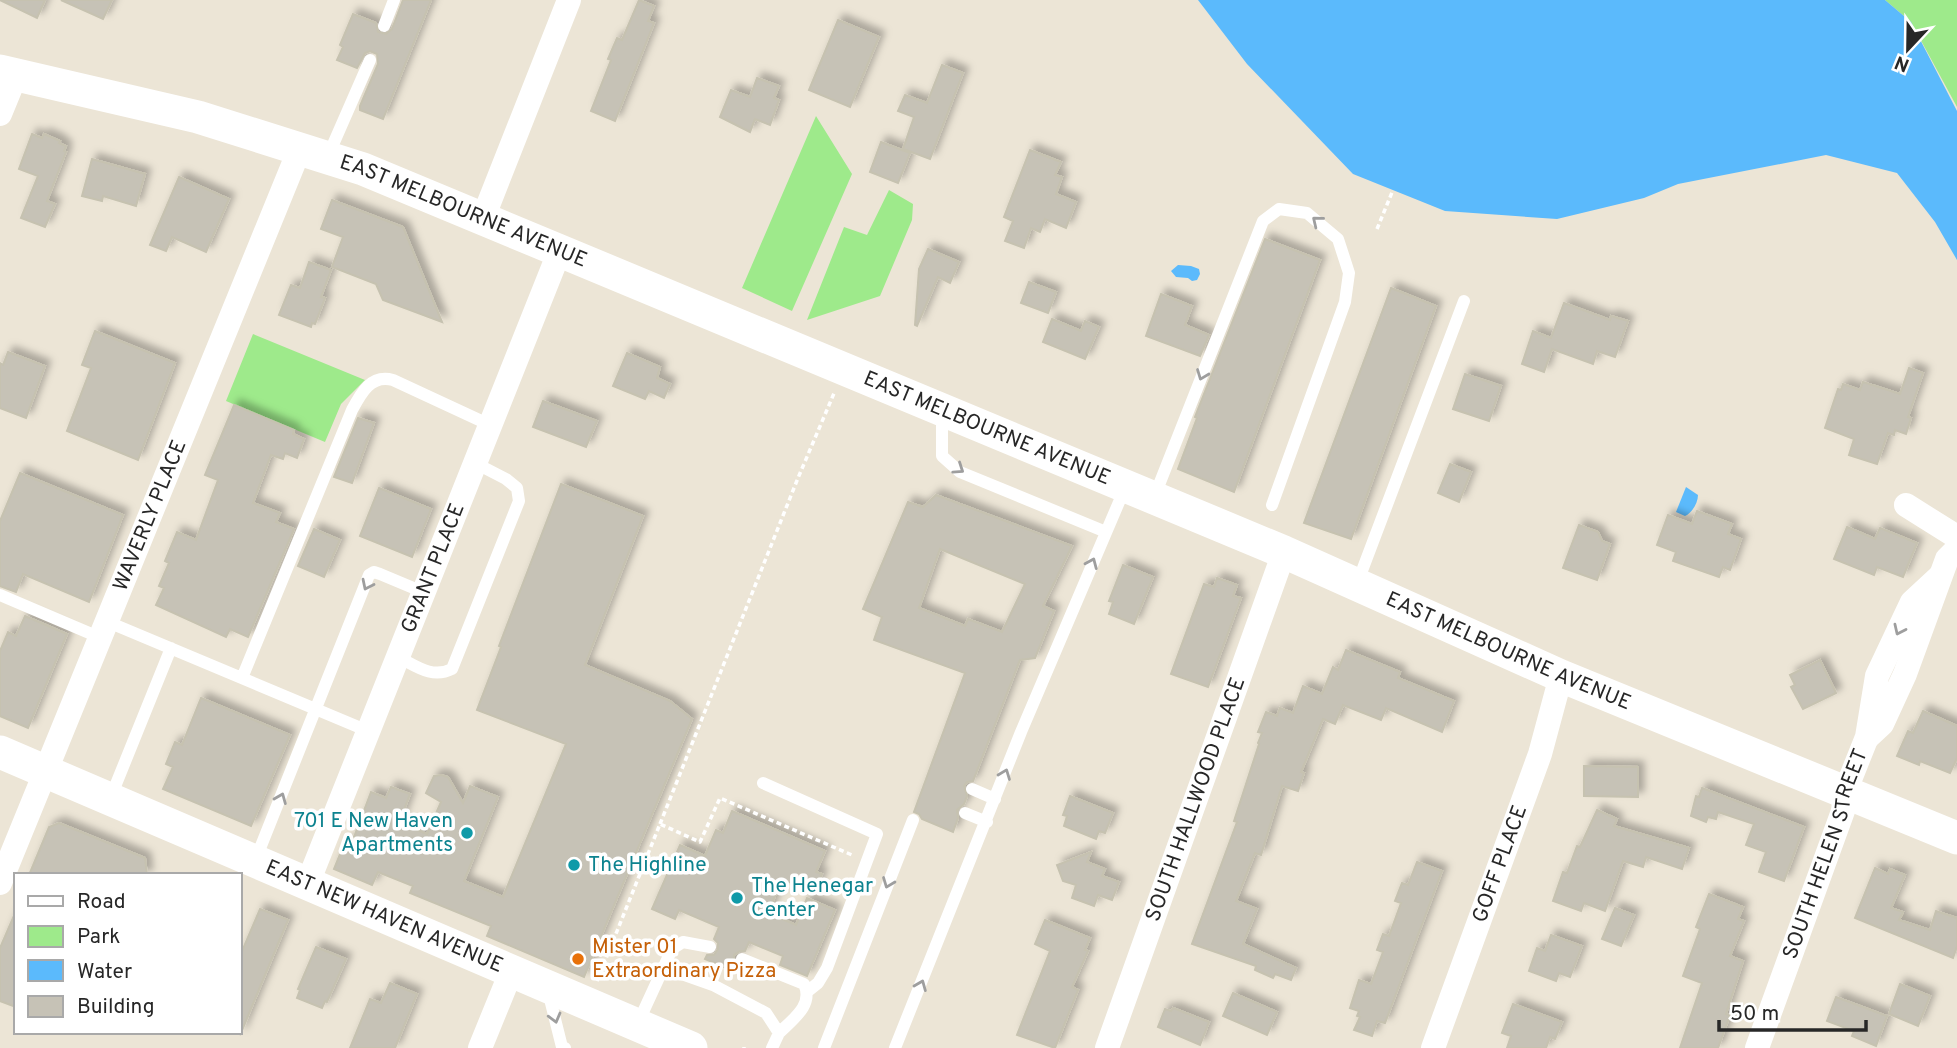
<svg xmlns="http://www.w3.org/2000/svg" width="1957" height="1048" font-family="Overpass,sans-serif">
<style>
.green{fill:#9eea8b}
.water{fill:#5bbafc}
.building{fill:#c6c2b6;stroke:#c6c2b0;stroke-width:2;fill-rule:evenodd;filter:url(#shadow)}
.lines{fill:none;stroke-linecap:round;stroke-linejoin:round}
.path{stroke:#fff;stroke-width:3.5;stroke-dasharray:5 3.5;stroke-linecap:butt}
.lane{stroke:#fff;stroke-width:12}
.street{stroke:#fff;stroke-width:24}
.secondary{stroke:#fff;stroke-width:33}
.oneway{stroke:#9e9e9e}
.culture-dot{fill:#0f9aa8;stroke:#fff;stroke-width:2.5}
.food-dot{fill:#e8710a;stroke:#fff;stroke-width:2.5}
.labels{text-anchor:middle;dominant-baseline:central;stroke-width:7;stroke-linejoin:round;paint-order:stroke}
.street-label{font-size:21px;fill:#272727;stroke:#fff}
.culture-label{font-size:21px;fill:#0d838f;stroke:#fff;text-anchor:start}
.food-label{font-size:21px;fill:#c56008;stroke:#fff;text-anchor:start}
</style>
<defs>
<filter id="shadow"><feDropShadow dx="5.5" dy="-5.5" stdDeviation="3.5" flood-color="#0004"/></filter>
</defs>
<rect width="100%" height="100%" fill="#ece5d6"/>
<path class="green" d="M1885,0H1957V107L1911,22Z
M816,116L852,174L792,311L742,288Z
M889,190L913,204L912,220L880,296L807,320L844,227L867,235Z
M253,334L365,380L341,404L325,442L226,401Z"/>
<path class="water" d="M1198,0H1885L1911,22L1957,111V260L1935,222L1897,173L1826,155L1678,184L1644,198L1557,219L1445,211L1353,174L1247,64Z
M1178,265L1191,266L1199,269L1200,274L1197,280L1192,281L1188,278L1176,277L1171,271Z
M1686,487L1698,495C1698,503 1692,513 1685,516L1676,512Z"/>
<path class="building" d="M0,0H45L37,18Z
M61,0H112L103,19Z
M403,0H431L383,119L360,110V106L378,64L377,54L370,51L365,53L357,68L337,60L343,47L340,45L353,14L376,23L378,32L386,34L392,29Z
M639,0L654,6L648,21L654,23L615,121L591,111L611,60L608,59L617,38L622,40Z
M838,20L879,37L850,107L809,90Z
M942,65L963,73L930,159L903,149L914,117L898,111L905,95L927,103Z
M757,78L779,86L774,98L779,100L770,125L755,119L750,132L720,117L731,90L750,97Z
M32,134L42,138L44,134L60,141L59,143L66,146L64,151L66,152L47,201L55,204L45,227L21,218L38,176L19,169Z
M881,142L910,153L898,183L870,172Z
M1030,150L1061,162L1055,175L1062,177L1056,194L1076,202L1066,228L1045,219L1040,232L1031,228L1024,248L1005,241L1013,221L1004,217Z
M92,159L145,174L136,206L103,196L102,201L82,196Z
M179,177L229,199L206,252L172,237L166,251L150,245Z
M332,200L403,227L442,322L383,300L376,284L332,267L343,237L321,229Z
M1265,239L1320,260L1234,492L1178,469L1197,418L1195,417Z
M928,249L959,262L950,283L938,277L917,326L915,325L919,269Z
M309,262L331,270L321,297L325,298L315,324L312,323L311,327L279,315L291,285L300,288Z
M1029,282L1056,292L1048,313L1021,303Z
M1391,288L1436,306L1351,539L1304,523Z
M1161,294L1192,306L1185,325L1209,335L1200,356L1146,336Z
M1564,303L1610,320L1611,316L1628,321L1615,357L1597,351L1593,364L1552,349L1544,372L1522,364L1533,331L1551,338Z
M1052,319L1081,331L1085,321L1099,327L1085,359L1043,342Z
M95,331L175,363L138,460L67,431L91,368L82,365Z
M8,352L45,366L26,418L0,408V363L3,365Z
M627,353L660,367L657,378L670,384L664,398L649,391L645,399L613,386Z
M1909,368L1923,373L1908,417L1911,418L1906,434L1895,430L1894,435L1888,433L1877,464L1849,455L1854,439L1825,428L1838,389L1841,390L1843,384L1860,390L1863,382L1900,394Z
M1465,374L1501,386L1489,421L1453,409Z
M543,401L597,421L586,447L533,427Z
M234,405L294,430L293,434L304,439L297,458L285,453L283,459L271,455L253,503L280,513L276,522L294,529L248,637L230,629L226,637L156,605L164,588L159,586L169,563L165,561L177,532L196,540L218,480L205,475Z
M358,418L374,423L352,483L334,477Z
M1450,464L1471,472L1459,502L1438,493Z
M20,473L123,515L89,602L23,574L16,592L0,586V521Z
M561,484L643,516L585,665L670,701L692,719L584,977L487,936L491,926L410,893L413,886L378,872L372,885L334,869L345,842L351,845L371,792L386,798L391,787L410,794L399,823L427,834L441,802L426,793L434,776L441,775L448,777L463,803L470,786L498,797L464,881L503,897L566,744L477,710L501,647L499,646Z
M379,488L431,509L412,557L360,536Z
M936,495L1072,546L1043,606L1054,611L1035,658L1020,660L973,781L967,782L964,786L967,796L964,804L957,810L958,818L953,832L922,819L919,814L914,812L965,673L874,640L882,617L863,609L908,502L923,507ZM940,549L1025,584L1002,632L968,619L965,626L919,608Z
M1697,511L1732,524L1728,534L1741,539L1730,570L1723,567L1719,577L1673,561L1676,552L1657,545L1668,515L1692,524Z
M1579,525L1598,532L1602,541L1610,544L1597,580L1563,568Z
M1847,527L1875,539L1880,528L1917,543L1903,577L1877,567L1874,575L1834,559Z
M314,529L340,540L324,577L298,566Z
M1123,565L1153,577L1134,624L1109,614L1113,602L1109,601Z
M1217,578L1237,585L1233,596L1241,598L1208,687L1171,674L1204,584L1214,587Z
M25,616L67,634L28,728L0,716V651L8,632L16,636Z
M1346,650L1400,672L1398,678L1454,701L1442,732L1386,708L1381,720L1343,705L1335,724L1323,719L1301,772L1304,773L1298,791L1282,786L1261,855L1255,853L1236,901L1257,909L1243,944L1296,968L1291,980L1275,974L1273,978L1255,970L1256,966L1192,944L1237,822L1234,821L1259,744L1258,743L1262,733L1258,732L1266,712L1277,716L1280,708L1293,713L1303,686L1322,694L1333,667L1338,670Z
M1820,660L1836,693L1803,709L1791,687L1795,685L1790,675Z
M201,698L290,735L251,826L163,789L173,767L166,764L175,742L182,745Z
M1923,711L1957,726V758L1950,773L1920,761L1919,765L1897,756L1908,731L1913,733Z
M1584,766L1638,767V797L1584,796Z
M1702,788L1804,827L1784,881L1759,872L1766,852L1746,845L1754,824L1718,812L1716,819L1708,817L1706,822L1691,816L1696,796L1699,797Z
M1070,796L1113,813L1105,833L1099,831L1096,839L1064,826L1067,816L1063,815Z
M1597,810L1617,819L1614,826L1689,848L1682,869L1646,857L1643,867L1623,861L1605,911L1584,903L1581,911L1553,901L1563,872L1567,873L1577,846L1580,847Z
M732,811L825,851L816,872L822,874L814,892L782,879L768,913L796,925L807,898L835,910L807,976L780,965L783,956L749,942L745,951H740L734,955V961L738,967L736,972L705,959L707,955H714L718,949V943L714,939L719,927L679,910L675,919L652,909L680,845L705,856L716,830L723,833Z
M59,823L145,858L147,875H29L49,827Z
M1091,852L1087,862L1105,869L1102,876L1119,882L1112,900L1098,895L1094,906L1072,898L1076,885L1063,881L1057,865Z
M1417,862L1442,871L1385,1023L1377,1021L1372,1036L1354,1030L1360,1017L1357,1016L1359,1011L1350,1008L1359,980L1371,984L1383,952L1377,950L1383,934L1389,936L1401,903L1395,901L1402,883L1408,885Z
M1875,868L1888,874L1890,869L1905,875L1891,908L1903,912L1899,920L1930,930L1936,911L1957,918V946L1953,958L1855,918Z
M1709,894L1743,907L1738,919L1744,921L1730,956L1743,961L1726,1014L1730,1015L1718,1048H1680L1702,983L1683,976L1700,929L1696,927Z
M1615,908L1634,915L1621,946L1602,939Z
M260,909L288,920L240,1035V956Z
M16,911V1007L0,1001V948Z
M1045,920L1090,938L1085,950L1088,951L1072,987L1078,990L1055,1048L1017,1035L1050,951L1035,944Z
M1551,935L1582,946L1570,977L1559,973L1556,981L1529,971L1537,948L1545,951Z
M316,947L346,959L327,1002L325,1001L322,1008L297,998L300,990L298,989Z
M390,983L417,994L395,1048H350L370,999L381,1003Z
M1900,984L1930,996L1918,1026L1889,1014Z
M1233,993L1277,1012L1267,1035L1223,1016Z
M1836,997L1887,1016L1876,1046L1852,1036L1854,1031L1827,1021Z
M1513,1004L1562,1022L1555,1039L1550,1037L1546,1048H1507L1511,1036L1502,1033Z
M1173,1008L1209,1022L1200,1045L1158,1027L1165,1009L1171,1011Z"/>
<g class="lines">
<path class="path" d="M1377,229L1393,190
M660,824L798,478L835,391
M597,981L660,824L700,842L720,798L852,855
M744,1048V1047"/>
<path class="lane" d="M384,26L394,0
M328,156L370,60
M942,413V456L960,472L1106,532
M1155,495L1263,221L1279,209L1307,213L1338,239L1349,273L1345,302L1272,505
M1357,584L1464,301
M0,595L101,638
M108,622L368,731
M398,657C416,666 432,679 452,669L519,501L517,488L506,479L475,463
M242,678L352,410C361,393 371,374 393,380L490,425
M763,783L877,834L827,968L818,983L808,991
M972,789L995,799
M110,799L171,648
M965,813L987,822
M255,861L369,575L374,572L380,574L423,592
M742,959L804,984C814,1005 793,1019 779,1033
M661,973L672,949L683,942L710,947
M548,991L562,1047L565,1048
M638,1023L661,973H679L713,985L766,1013L779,1033L772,1048
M824,1048L913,820
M895,1048L1021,732L1125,488"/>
<g class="street">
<path d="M0,114L16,75"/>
<path d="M483,218L569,0"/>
<path d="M1906,505L1957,537"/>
<path d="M1868,737L1882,724L1905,674L1947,559L1957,549"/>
<path id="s1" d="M0,883L300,148"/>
<path id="s2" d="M307,885L560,250"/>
<path d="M480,1048L511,972"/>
<path id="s3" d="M1107,1048L1284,552"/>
<path id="s4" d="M1433,1048L1540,754L1561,676"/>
<path id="s5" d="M1757,1048L1843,811L1845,792L1867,737L1877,676L1912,602L1939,577"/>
</g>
<g class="secondary">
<path id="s6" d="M0,71L198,117L363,169L1284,552L1561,676L1957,838"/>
<path id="s7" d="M0,752L691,1048"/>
</g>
</g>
<defs><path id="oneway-chevron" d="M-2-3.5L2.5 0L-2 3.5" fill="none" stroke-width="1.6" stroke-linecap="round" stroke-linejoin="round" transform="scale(1.75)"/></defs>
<g class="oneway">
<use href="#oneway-chevron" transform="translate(1317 221) rotate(-141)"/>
<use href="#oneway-chevron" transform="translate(1202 375) rotate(111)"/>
<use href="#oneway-chevron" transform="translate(959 469) rotate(34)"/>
<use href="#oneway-chevron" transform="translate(1092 563) rotate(-67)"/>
<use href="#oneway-chevron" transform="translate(367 585) rotate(116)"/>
<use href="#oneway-chevron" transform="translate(1899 630) rotate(115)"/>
<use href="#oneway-chevron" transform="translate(1005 774) rotate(-69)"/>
<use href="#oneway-chevron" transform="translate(281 798) rotate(-68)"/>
<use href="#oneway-chevron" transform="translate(888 883) rotate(111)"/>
<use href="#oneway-chevron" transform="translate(921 985) rotate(-68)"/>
<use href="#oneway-chevron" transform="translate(555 1018) rotate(75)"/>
</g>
<g class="culture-dot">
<circle cx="467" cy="833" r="7"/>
<circle cx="574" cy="865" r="7"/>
<circle cx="737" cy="898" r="7"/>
</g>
<circle class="food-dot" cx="578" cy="959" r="7"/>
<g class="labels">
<g class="street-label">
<text stroke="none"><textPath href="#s6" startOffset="485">EAST MELBOURNE AVENUE</textPath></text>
<text stroke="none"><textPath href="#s6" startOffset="1052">EAST MELBOURNE AVENUE</textPath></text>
<text stroke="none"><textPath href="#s1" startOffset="397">WAVERLY PLACE</textPath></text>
<text stroke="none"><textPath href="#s2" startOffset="341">GRANT PLACE</textPath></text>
<text stroke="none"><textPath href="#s6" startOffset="1619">EAST MELBOURNE AVENUE</textPath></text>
<text stroke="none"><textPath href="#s3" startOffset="264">SOUTH HALLWOOD PLACE</textPath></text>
<text stroke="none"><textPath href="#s5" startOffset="206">SOUTH HELEN STREET</textPath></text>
<text stroke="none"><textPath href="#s4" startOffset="196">GOFF PLACE</textPath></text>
<text stroke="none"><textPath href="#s7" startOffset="418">EAST NEW HAVEN AVENUE</textPath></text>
</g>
<g class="culture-label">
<text x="453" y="821" text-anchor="end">701 E New Haven<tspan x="453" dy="24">Apartments</tspan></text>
<text x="588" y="865">The Highline</text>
<text x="751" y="886">The Henegar<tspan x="751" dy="24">Center</tspan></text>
</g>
<g class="food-label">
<text x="592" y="947">Mister 01<tspan x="592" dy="24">Extraordinary Pizza</tspan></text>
</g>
</g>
<rect x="14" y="873" width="228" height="161" fill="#ffffff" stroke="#a9a9a9" stroke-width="2"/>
<rect x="28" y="896" width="35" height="10" fill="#ffffff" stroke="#a9a9a9" stroke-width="2"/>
<text x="77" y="908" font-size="21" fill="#272727">Road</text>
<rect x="28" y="926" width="35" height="21" fill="#9eea8b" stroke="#a9a9a9" stroke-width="2"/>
<text x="77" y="943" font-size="21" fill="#272727">Park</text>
<rect x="28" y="960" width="35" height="21" fill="#5bbafc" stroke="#a9a9a9" stroke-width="2"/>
<text x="77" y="978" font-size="21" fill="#272727">Water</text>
<rect x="28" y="996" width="35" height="21" fill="#c6c2b6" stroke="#a9a9a9" stroke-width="2"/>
<text x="77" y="1013" font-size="21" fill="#272727">Building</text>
<g transform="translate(1908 49) rotate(202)" stroke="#ffffff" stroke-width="5" paint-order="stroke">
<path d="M0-5L12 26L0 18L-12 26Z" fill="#272727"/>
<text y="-10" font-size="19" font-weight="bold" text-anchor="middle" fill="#272727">N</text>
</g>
<path d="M1719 1020v10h147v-10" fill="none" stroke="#272727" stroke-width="3.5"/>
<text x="1730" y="1020" font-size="21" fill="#272727" stroke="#ffffff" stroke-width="5" paint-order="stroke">50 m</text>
</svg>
